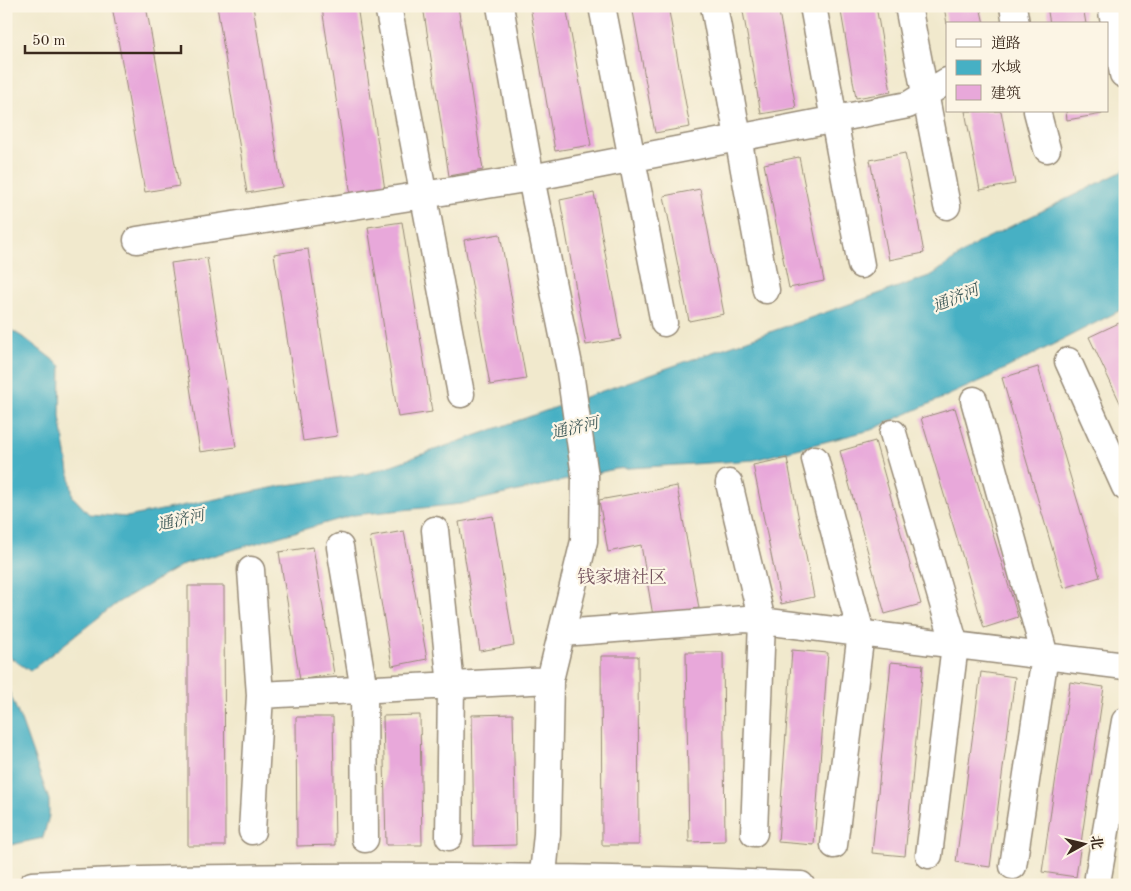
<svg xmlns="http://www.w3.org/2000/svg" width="1131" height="891" font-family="'Old Standard TT','Noto Serif SC',serif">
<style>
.water{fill:#46b0c4;stroke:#406d71}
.building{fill:#e8a8da}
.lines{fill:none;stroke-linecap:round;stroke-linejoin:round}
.minor-casing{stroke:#968a76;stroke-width:29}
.minor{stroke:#fff;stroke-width:26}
.labels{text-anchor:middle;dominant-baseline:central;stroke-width:4.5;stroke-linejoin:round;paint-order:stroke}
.water-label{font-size:16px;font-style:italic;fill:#3f5958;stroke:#fcf5e5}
.quarter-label{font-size:18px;fill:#785660;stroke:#fcf5e5}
</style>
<rect width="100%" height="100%" fill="#fcf5e5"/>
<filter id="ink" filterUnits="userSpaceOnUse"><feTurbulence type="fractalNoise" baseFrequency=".02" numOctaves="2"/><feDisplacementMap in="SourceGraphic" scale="10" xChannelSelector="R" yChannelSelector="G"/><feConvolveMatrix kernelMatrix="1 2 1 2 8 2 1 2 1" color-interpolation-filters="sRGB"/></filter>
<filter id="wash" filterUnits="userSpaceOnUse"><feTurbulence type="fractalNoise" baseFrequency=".0096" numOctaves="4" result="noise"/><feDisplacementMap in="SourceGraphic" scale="20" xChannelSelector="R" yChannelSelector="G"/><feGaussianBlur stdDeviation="1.12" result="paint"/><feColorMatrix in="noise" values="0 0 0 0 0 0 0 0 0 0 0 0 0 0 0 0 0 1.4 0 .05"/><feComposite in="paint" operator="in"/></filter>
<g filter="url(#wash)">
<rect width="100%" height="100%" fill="#f1e9cd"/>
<path class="water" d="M1125,168V308L987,378L871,430L754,460L615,469L461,504L354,515L184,564L117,603L30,671L8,656L6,659V327L26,339L61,366L60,416L73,497L89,514L127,517L281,486L369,473L932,275L979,242L1121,172Z
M6,684L22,723L49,800V816L43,838L6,846Z"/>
<g id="blocks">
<path class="building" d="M112,6H146L179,186L145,192Z
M217,6H253L282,187L247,193Z
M335,6H357L385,190L351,196L322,8Z
M423,6H458L483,170L449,176Z
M530,6H566L591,145L555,151Z
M632,6H668L690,127L655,133Z
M742,6H778L796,108L761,114Z
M840,6H876L891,92L856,98Z
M944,6H980L984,24H947Z
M1047,6H1083L1086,24H1050Z
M965,111H1001L1015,184L980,190Z
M1066,111H1102V114L1067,120Z
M905,153L924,253L889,260L870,160Z
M799,157L824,281L789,288L764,164Z
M700,189L724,314L689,321L664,196Z
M594,193L621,339L586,345L560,200Z
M402,222L432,412L398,417L368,227Z
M500,234L526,379L490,385L464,240Z
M308,249L337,436L303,441L274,254Z
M207,258L236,447L200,452L171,263Z
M1119,323L1125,335V413L1089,337Z
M1038,367L1100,577L1064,588L1002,378Z
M955,408L1018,617L984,628L921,418Z
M875,441L921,604L885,614L840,451Z
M787,458L814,597L781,604L753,465Z
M677,486L699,608L653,616L641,545L608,552L599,500Z
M493,516L514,645L480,651L459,522Z
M404,531L427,659L392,666L370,537Z
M313,547L334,674L300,680L279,552Z
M188,586H224L225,846H188Z
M792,650L828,653L814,845L778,842Z
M686,652H723L725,841L689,842Z
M601,656H638L639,845H602Z
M891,662L923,665L905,856L872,853Z
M981,672L1015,677L990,867L956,862Z
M1070,682L1104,687L1076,877L1042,872Z
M513,714L516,845L474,846L472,715Z
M420,715L422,845H386L383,716Z
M296,717H333L335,845L297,846Z"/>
</g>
</g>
<g filter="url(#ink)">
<use href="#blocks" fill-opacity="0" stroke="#968a76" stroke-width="1"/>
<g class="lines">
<g class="minor-casing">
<path id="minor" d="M388,6L461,394
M500,6L531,178L569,365L585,476L584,541L550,680L547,834L542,885
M602,6L664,323
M714,6L766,290
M813,6L861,265
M908,6L947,206
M1013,6L1016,24
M1111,6L1123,74
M1037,111L1047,149
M137,240L531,178L908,105L947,81
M1068,361L1125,487
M974,400L1045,656L1013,866
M893,433L955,645L929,855
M815,459L861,633L834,845
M729,483L762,621L754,833
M435,530L451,686L449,837
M340,547L364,690L365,839
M251,570L260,695L252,831
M562,633L746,619L1125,666
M260,695L550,680
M1098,877L1125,721
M32,885C125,879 218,878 310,877C474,876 638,878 801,885"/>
</g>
<use href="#minor" class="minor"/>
</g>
</g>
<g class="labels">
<g class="water-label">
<text transform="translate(956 299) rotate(-22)">通济河</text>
<text transform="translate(575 429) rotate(-13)">通济河</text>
<text transform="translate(181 521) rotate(-13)">通济河</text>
</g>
<g class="quarter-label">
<text x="622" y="578">钱家塘社区</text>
</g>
</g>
<rect width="1131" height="891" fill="none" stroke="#fcf5e5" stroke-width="25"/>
<rect x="946" y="22" width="162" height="90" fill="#fcf5e5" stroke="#afa495"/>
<rect x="956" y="39" width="25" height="8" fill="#ffffff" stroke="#afa495"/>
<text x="991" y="48" font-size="15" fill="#3b2a1e">道路</text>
<rect x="956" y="60" width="25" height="15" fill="#46b0c4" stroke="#afa495"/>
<text x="991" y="72" font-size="15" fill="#3b2a1e">水域</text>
<rect x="956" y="85" width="25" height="15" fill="#e8a8da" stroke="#afa495"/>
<text x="991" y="98" font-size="15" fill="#3b2a1e">建筑</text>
<g transform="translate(1084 844) rotate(82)" stroke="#fcf5e5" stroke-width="4" paint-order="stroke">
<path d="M0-4L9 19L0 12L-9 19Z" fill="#3b2a1e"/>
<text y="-8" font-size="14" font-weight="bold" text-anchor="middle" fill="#3b2a1e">北</text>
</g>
<path d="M25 45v8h156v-8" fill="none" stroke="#3b2a1e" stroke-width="2.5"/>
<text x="32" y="45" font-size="15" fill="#3b2a1e" stroke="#fcf5e5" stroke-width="4" paint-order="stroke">50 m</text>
</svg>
